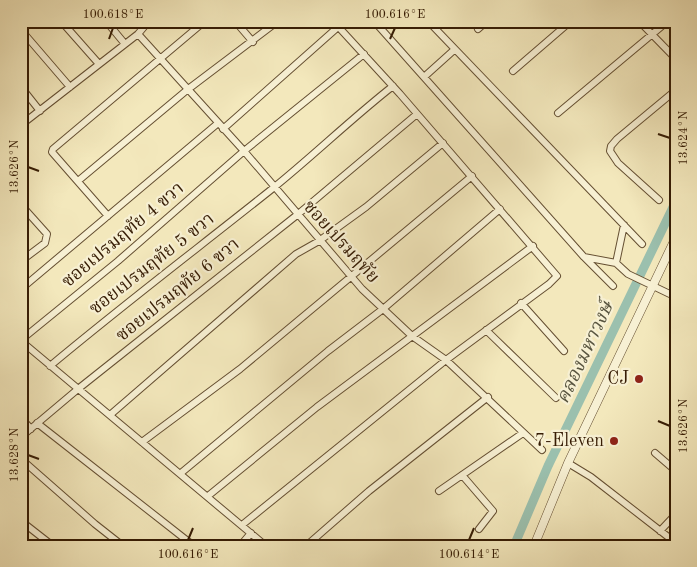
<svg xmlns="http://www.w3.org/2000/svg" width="697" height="567" font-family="'Old Standard TT','Noto Serif Thai',serif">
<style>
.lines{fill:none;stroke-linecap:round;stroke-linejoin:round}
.canal{stroke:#9bc0ae;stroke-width:9}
.minor-casing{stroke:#654f32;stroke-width:8}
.tertiary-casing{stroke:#654f32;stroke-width:9}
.minor{stroke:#f7f0d3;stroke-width:6}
.tertiary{stroke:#f7f0d3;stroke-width:8}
.ticks{fill:none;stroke:#361c04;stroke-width:2}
.poi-dot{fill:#8f2418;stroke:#f7f0d3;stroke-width:2}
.labels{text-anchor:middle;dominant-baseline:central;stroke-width:4.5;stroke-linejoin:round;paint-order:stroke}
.street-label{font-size:18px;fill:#361c04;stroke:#f7f0d3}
.poi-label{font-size:18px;fill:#361c04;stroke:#f7f0d3;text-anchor:end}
.water-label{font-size:19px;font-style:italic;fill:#595540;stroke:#f7f0d3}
.neatline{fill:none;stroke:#361c04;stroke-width:2}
.ticks-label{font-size:12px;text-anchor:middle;fill:#361c04}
</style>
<rect width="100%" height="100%" fill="#f3e8bc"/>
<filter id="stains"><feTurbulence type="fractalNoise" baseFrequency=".004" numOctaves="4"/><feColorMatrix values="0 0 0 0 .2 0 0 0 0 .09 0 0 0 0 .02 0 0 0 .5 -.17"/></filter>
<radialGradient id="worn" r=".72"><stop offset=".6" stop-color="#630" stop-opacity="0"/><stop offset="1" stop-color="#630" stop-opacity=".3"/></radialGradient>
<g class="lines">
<path class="canal" d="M514,546L548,466L676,201"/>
<g class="minor-casing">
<path id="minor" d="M61,21L99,64
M106,21L125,44
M235,21L253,42
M374,21L584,257L616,263L628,274L676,297
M428,21L642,244
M639,21L676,59
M478,29L487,21
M21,30L70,87
M138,34L244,151L362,289L412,336L446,360L542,450
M513,71L571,21
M424,77L454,50
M21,87L40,111
M558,113L668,21
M21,125L138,34L149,21
M223,129L338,27
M78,181L187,90L278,21
M659,200L618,163L610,151L611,146L617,139L676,90
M21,205L47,234L45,243L21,261
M108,216L52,152L53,149L205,21
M584,257L613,286
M616,263L624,225
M21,289L217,124
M521,303L564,351
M486,330L556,398
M21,340L118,261L244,151L364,54
M21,341L266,546
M50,366C123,305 198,248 272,189C313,156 351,119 393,86
M110,415L296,254L319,241L366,207L443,143
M21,418L31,429
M37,423L194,546
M21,437L78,389L297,215L417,114
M142,442L240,369L472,176
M655,453L676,471
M21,459L95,524L123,546
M568,463L591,477L676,543
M181,473L328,351L383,309L500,209
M462,475L493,511L479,529
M439,491L523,433
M208,496L317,407L533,246
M21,521L53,546
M242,525L446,360L549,284L557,276L400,94L333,21
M660,531L676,514
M240,546L251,533
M306,546L369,491L488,397"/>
</g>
<g class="tertiary-casing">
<path id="tertiary" d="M534,546L568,463L676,237"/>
</g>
<use href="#minor" class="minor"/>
<use href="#tertiary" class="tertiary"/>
</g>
<path class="ticks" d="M109,39L113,28M390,39L395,28M658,134L670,138M28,167L39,171M658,421L670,426M28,455L39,459M188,540L193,528M469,540L474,528"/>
<g class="poi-dot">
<circle cx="639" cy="379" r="5"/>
<circle cx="614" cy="441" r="5"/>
</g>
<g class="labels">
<g class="street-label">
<text transform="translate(123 235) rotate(-40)">ซอยเปรมฤทัย 4 ขวา</text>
<text transform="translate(341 242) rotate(48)">ซอยเปรมฤทัย</text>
<text transform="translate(152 264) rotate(-38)">ซอยเปรมฤทัย 5 ขวา</text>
<text transform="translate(178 290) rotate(-39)">ซอยเปรมฤทัย 6 ขวา</text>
</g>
<g class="poi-label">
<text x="629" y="379">CJ</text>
<text x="604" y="441">7-Eleven</text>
</g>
<g class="water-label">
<text transform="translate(586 353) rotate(-65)">คลองมหาวงษ์</text>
</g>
</g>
<rect width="697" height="567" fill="none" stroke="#f3e8bc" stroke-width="55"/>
<rect x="28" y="28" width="642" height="512" class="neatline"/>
<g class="ticks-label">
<text x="113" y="18">100.618°E</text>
<text x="395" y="18">100.616°E</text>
<text transform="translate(683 138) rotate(-90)" y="4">13.624°N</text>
<text transform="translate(14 167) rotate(-90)" y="4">13.626°N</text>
<text transform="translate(683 426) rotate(-90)" y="4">13.626°N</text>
<text transform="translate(14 455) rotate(-90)" y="4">13.628°N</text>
<text x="188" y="558">100.616°E</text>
<text x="469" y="558">100.614°E</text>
</g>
<rect width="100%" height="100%" filter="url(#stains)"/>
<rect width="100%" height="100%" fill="url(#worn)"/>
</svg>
